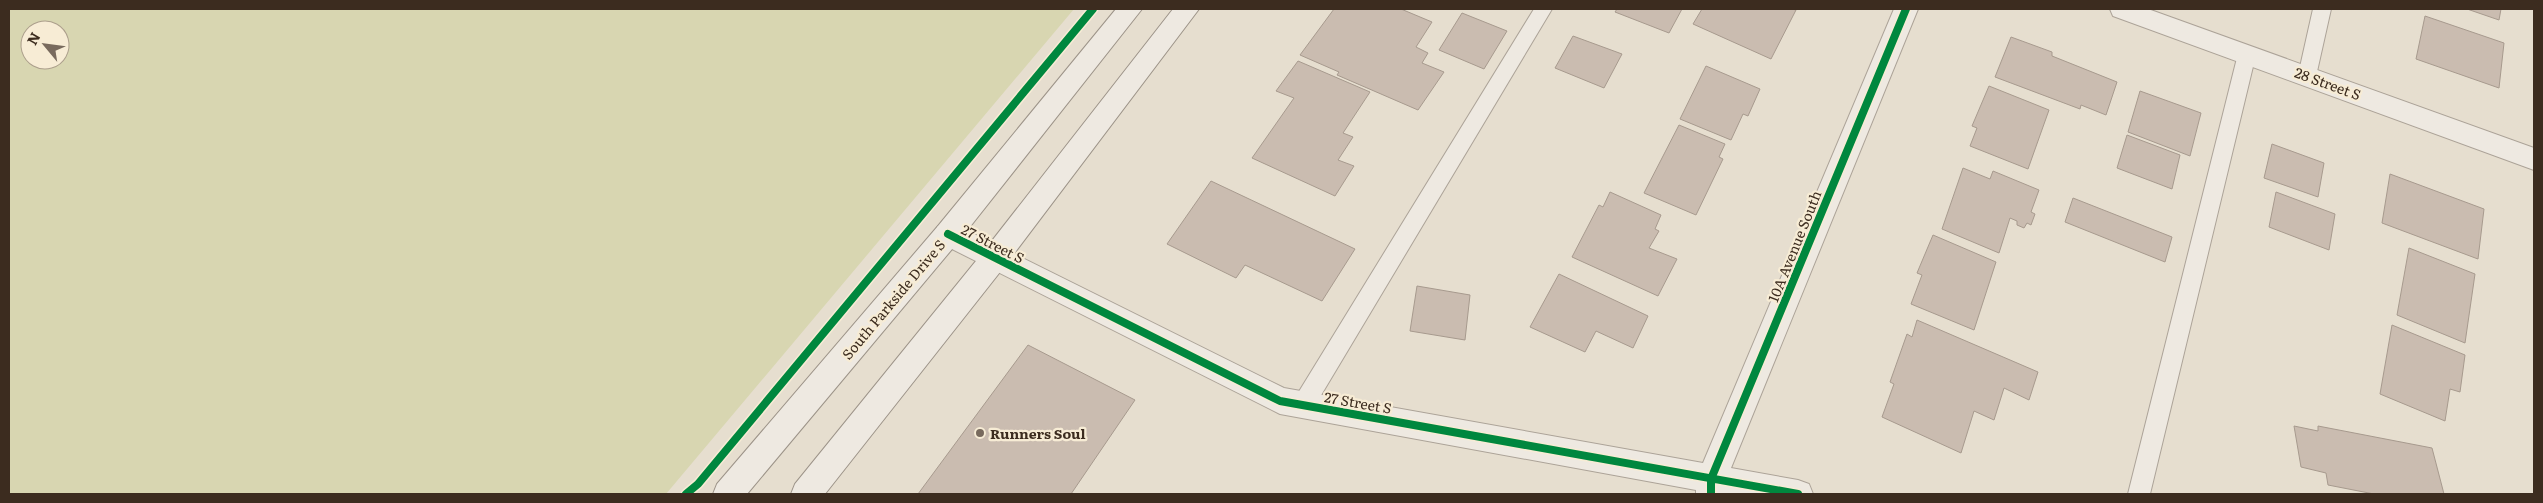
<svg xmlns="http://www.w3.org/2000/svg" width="2543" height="503" font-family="Literata,serif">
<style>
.green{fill:#d8d6b1;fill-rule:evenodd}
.building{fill:#cabcb0;stroke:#a79a8e}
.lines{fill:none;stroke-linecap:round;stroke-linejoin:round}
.lane-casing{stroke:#aca398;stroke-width:2}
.street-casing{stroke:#aca398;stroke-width:2}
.secondary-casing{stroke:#9c9388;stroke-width:2}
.lane{fill:#eee9e1;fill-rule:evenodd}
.street{fill:#eee9e1;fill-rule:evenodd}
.secondary{fill:#eee9e1;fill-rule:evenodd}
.cycleway-casing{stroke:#f7ecd5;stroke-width:11}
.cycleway{stroke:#00873e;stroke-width:8}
.poi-dot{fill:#786a5d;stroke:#f7ecd5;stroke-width:2}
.labels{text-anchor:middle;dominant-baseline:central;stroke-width:4.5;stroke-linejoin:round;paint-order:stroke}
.street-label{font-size:14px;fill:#3c2c1f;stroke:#f7ecd5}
.poi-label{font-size:14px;font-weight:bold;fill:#3c2c1f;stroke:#f7ecd5;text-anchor:start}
</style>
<rect width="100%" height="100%" fill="#e6decf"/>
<path class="green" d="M9,9H1074L666,494H9ZM30,30H60V60H30Z"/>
<path class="building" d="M1334,9H1401L1432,22L1416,47L1428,53L1422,63L1444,72L1418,110L1337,75L1339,72L1300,55Z
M1617,9H1682L1669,33L1615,12Z
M1702,9H1792L1796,10L1771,59L1693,24Z
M2467,9H2501L2499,20Z
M1462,13L1507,31L1484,69L1439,50Z
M2425,16L2504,43L2499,88L2416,59Z
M1573,36L1622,54L1604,88L1555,68Z
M2011,37L2052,52V56L2117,82L2106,115L2081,105L2080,109L1995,77Z
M1298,61L1370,92L1343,133L1353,137L1338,160L1354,166L1335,196L1252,158L1294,98L1276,91Z
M1706,66L1760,89L1748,116L1743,114L1731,140L1680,119Z
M1989,86L2049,110L2028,169L1970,146L1977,128L1972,126Z
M2140,91L2201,113L2190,156L2128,132Z
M1679,125L1725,144L1719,157L1723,159L1696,215L1644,193Z
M2127,135L2180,155L2172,189L2117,168Z
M2272,144L2324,163L2318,197L2264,178Z
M1963,168L1990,179L1993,171L2039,190L2031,212L2035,214L2031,225L2027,223L2024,228L2017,225V221L2010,218L1999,253L1942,229Z
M2390,174L2484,209L2478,259L2382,223Z
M1211,181L1355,249L1322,301L1245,265L1236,278L1167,244Z
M1610,192L1661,215L1655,229L1659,231L1649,248L1677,259L1658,296L1572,257L1599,205L1603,207Z
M2276,192L2335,214L2329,250L2269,227Z
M2073,198L2172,237L2165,262L2065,222Z
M1933,235L1996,262L1974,330L1911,304L1922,275L1917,273Z
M2409,248L2475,274L2465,343L2397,315Z
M1559,274L1648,316L1633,348L1596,331L1585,352L1530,327Z
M1417,286L1470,295L1465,340L1410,331Z
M1917,320L2038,372L2029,400L2004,388L1994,420L1974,411L1961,453L1882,417L1894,384L1890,382L1907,334L1912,337Z
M2392,325L2465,355L2460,392L2450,389L2445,421L2380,394Z
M1028,345L1135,400L1071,494H918Z
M2294,426L2318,431V426L2432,448L2444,494H2374L2328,485L2326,473L2301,467Z"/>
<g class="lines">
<g class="lane-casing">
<path id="lane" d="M1534,9H1552L1311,412L1303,415L1295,412L1292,405L1295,398Z
M2313,9H2331L2316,76L2314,81L2307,83L2300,81L2298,76Z
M2247,47L2253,49L2256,54L2150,494H2128L2238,54L2241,49Z"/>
</g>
<g class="street-casing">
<path id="street" d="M1894,9H1918L1731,468L1798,480L1809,484L1813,494H1696V490L1280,414L938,242L934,234L938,226L948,223L958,226L1284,388L1703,463Z
M2110,9H2148L2534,148V170L2113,16Z"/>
</g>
<g class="secondary-casing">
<path id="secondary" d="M1116,9H1142L958,242L747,494H713L717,484L938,226Z
M1173,9H1199L1004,267L825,494H791L795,484L984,251Z"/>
</g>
<use href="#lane" class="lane"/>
<use href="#street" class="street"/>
<use href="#secondary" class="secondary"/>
<g class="cycleway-casing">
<path id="cycleway" d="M948,234L1280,401L1798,494
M686,494L698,484L1093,9
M1711,494V479L1906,9"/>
</g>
<use href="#cycleway" class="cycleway"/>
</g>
<circle class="poi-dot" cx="980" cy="433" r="5"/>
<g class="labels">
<g class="street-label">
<text transform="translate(2328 83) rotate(20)">28 Street S</text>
<text transform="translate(993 243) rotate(27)">27 Street S</text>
<text transform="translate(1794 246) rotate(-68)">10A Avenue South</text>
<text transform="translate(893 299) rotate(-50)">South Parkside Drive S</text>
<text transform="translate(1358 402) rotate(10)">27 Street S</text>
</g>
<g class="poi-label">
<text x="990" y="433">Runners Soul</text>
</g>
</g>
<rect width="2543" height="503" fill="none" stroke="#3c2c1f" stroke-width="20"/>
<g transform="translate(45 45) rotate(299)"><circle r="24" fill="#f7ecd5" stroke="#ac9f8c"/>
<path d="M0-4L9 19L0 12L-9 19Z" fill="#786a5d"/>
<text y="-8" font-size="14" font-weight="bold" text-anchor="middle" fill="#3c2c1f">N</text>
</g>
</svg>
